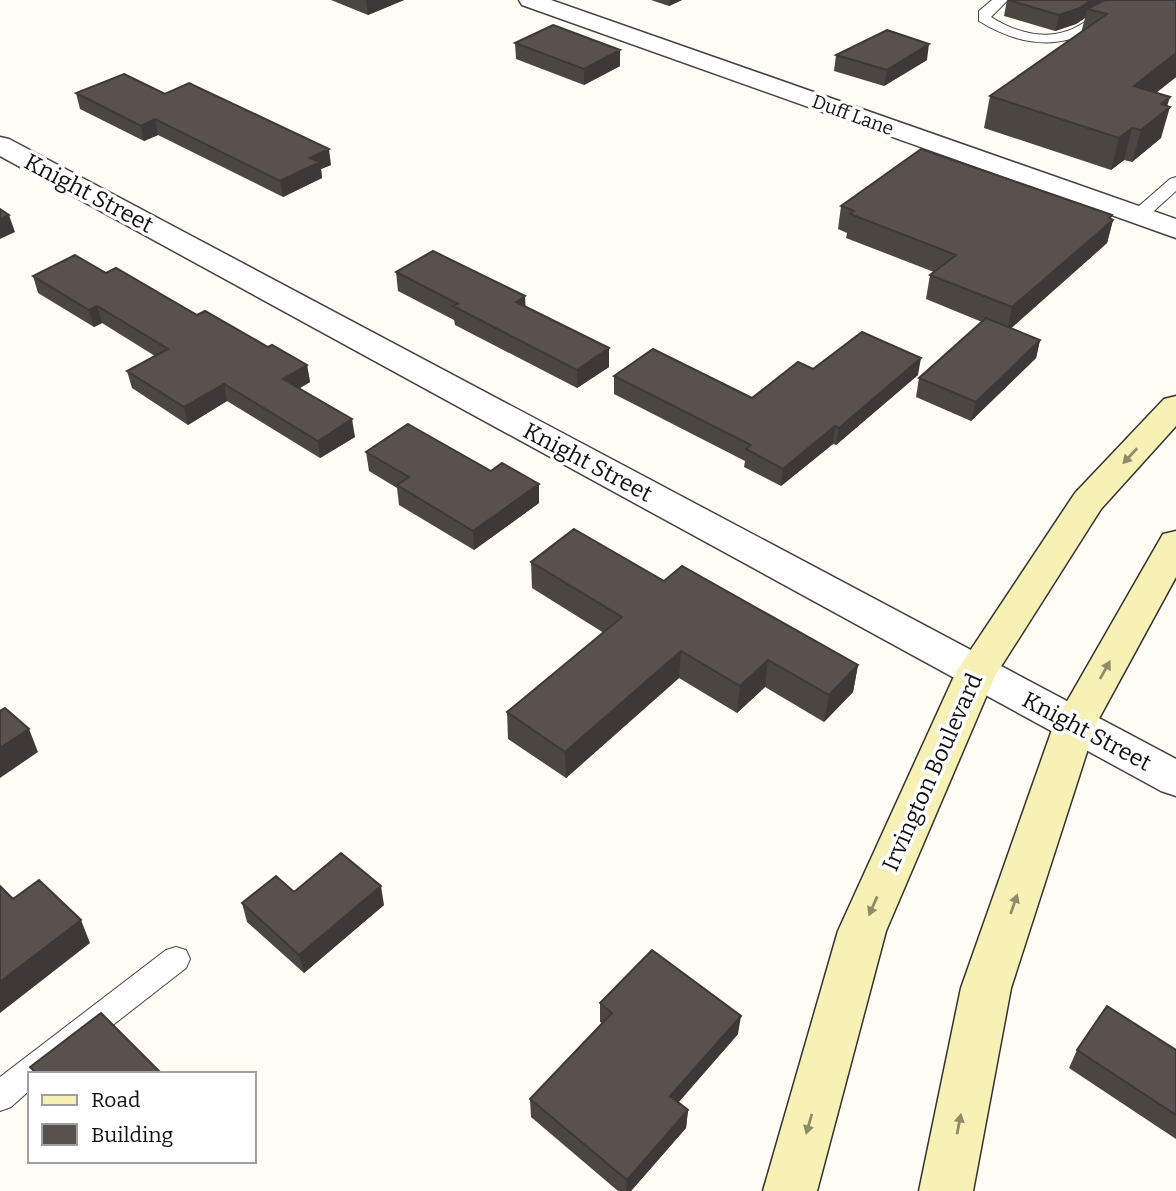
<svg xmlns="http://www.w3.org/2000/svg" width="1176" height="1191" font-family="Bitter,serif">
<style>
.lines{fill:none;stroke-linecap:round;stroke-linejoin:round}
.lane-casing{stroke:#434343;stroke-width:2}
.street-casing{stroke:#434343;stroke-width:3}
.secondary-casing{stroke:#323232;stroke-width:3}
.lane{fill:#fff;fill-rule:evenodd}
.street{fill:#fff;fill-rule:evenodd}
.secondary{fill:#f7f1b6;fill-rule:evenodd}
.wall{fill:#4c4642}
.shaded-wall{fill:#3e3936}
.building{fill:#58514d;stroke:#3e3936;stroke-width:2}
.oneway{fill:#8f8c6b}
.labels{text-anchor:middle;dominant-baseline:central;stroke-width:7;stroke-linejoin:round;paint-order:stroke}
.far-street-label{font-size:19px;fill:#101010;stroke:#fff}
.street-label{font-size:23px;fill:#101010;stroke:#fff}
</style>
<rect width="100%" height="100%" fill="#fefcf4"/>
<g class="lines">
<g class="lane-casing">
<path id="lane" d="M992,0H1008L991,17C1023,37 1058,43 1089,19C1103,8 1110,0 1128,0C1085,49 1034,55 979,21V11Z
M1176,177V191L1144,220H1132L1130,216L1132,212L1170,179Z
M176,947L186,950L190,959L186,968L50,1074H30V1090L11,1107L0,1111V1077L166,950Z"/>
</g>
<g class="street-casing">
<path id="street" d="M519,0H551L1176,219V238L522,5Z
M0,137L9,139L1176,759V796L1161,791L0,156Z"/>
</g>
<g class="secondary-casing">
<path id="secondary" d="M1176,396V426L1101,509L995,676L886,931L817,1191H763L838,931L956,672L1075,493L1164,399Z
M1176,531V577L1096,724L1011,988L973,1191H919L961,988L1054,724L1163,534Z"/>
</g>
<use href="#lane" class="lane"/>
<use href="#street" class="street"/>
<use href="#secondary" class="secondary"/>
</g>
<path class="wall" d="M331,0H404L368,15Z
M651,0H682L669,6Z
M1007,0H1176V77L1156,93L1167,106L1161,138L1132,162L1124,160L1111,170L984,128L990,96L1081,33L1085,18L1076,24L1055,31L1004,16Z
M515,43L620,66L584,85L516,59Z
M836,55L927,60L884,86L834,71Z
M76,93L165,94L331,165L321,169L322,178L283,197L158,135L144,141L80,109Z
M841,206L1111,219L1113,220L1107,243L1011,328L1040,340L1036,358L971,421L916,397L919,378L982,322L926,299L930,275L934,272L846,238L847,233L838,229Z
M396,272L525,296V307L609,367L577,388L455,325L454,320L398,291Z
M106,273L307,365L310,382L300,388L355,437L320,458L227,401L188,425L132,388L127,371L155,356L102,323L94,327L38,293L33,276Z
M813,369L918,375L836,445L833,444L781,486L744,467L745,461L614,394V376L752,398Z
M366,452L491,471L539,484V503L474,550L399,505L397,488L369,471Z
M531,562L664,581L858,665L853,692L824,722L765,687L737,713L679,678L566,778L508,739L507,712L604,633L532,588Z
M294,892L384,905L304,973L247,922L242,903Z
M600,1003L738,1034L678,1103L688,1110L686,1128L631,1191H618L531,1117L530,1099L602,1023L600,1022Z
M1077,1050H1176V1139L1069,1068Z"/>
<path class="shaded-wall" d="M366,0H404L368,15Z
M670,0H682L669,6Z
M1091,0H1105L1087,9L1085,18L1076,24L1055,31L1059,15Z
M929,44L927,60L884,86L887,70Z
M620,50V66L584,85V69Z
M1176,53V77L1125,117L1134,86Z
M1170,97L1166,110L1170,107L1161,138L1132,162L1141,130L1161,104Z
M155,119L158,135L144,141L141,126Z
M1132,128L1124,160L1111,170L1119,138Z
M329,149L331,165L321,169L322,178L283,197L280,181L310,158Z
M9,215L15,232L0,239V219Z
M1112,215L1110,222L1113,220L1107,243L1007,332L1012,307Z
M525,296L526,315L516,302Z
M97,306L102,323L94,327L89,310Z
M1040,340L1036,358L971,421L976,402Z
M609,348V367L577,388V370Z
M921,358L918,375L836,445L839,428Z
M307,365L310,382L286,396L283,379Z
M224,384L227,401L188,425L184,407Z
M352,419L355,437L320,458L318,441Z
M835,426L833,444L781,486L783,469Z
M539,484V503L474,550L473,531Z
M681,651L679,678L566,778L565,752Z
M768,660L765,687L737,713L740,686Z
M858,665L853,692L824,722L829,695Z
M29,729L38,752L0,778V748Z
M381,886L384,905L304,973L299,955Z
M81,920L90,943L0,1013V982Z
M741,1016L738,1034L668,1114L670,1096Z
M688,1110L686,1128L631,1191H626L627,1180Z"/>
<path class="building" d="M1008,0H1091L1080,8L1059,15Z
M1105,0H1176V53L1134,86L1170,97L1161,104L1170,107L1141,130L1132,128L1119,138L990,96L1107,14L1087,9Z
M553,25L620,50L584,69L515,43Z
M887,30L929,44L887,70L836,55Z
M124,74L165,94L189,83L329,149L310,158L320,162L280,181L155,119L141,126L76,93Z
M921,149L1112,215L1109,218L1113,220L1012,307L930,275L956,255L850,214L854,211L841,206Z
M0,209L9,215L0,219Z
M433,251L525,296L516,302L609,348L577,370L453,306L458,304L396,272Z
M75,255L106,273L116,268L197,315L205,311L268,347L272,345L307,365L283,379L352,419L318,441L224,384L184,407L127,371L168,349L97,306L89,310L33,276Z
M986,318L1040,340L976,402L919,378Z
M862,332L921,358L839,428L835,426L783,469L746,449L751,445L614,376L653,349L752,398L798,362L813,369Z
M408,424L491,471L502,463L539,484L473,531L397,485L409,477L366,452Z
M574,529L664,581L682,566L858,665L829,695L768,660L740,686L681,651L565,752L507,712L622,617L531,562Z
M5,708L29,729L0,748V711Z
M341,853L381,886L299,955L242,903L276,876L294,892Z
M39,880L81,920L0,982V886L13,899Z
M652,950L741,1016L670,1096L688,1110L627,1180L530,1099L612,1013L600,1003Z
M1107,1006L1176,1050V1115L1077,1050Z
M101,1013L162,1074H37L30,1067Z"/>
<defs><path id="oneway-solid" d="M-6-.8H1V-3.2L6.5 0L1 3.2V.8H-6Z" transform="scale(1.75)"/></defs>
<g class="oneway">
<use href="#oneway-solid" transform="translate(1130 456) rotate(133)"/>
<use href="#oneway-solid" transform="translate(1105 670) rotate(-61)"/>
<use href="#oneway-solid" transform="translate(1014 904) rotate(-71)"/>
<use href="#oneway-solid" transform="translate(873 906) rotate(114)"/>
<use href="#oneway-solid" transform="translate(809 1124) rotate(106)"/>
<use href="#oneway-solid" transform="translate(959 1124) rotate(-79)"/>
</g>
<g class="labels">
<g class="far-street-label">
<text transform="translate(853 115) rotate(20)">Duff Lane</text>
</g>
<g class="street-label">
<text transform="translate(89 193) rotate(28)">Knight Street</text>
<text transform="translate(588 462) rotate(28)">Knight Street</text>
<text transform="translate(1087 731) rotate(28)">Knight Street</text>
<text transform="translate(932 772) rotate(-66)">Irvington Boulevard</text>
</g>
</g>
<rect x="28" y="1072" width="228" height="91" fill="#ffffff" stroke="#9f9f9f" stroke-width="2"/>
<rect x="42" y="1095" width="35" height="10" fill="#f7f1b6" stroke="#9f9f9f" stroke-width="2"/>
<text x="91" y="1107" font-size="21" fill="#101010">Road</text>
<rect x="42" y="1124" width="35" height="21" fill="#58514d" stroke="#9f9f9f" stroke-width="2"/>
<text x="91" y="1142" font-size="21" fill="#101010">Building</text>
</svg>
